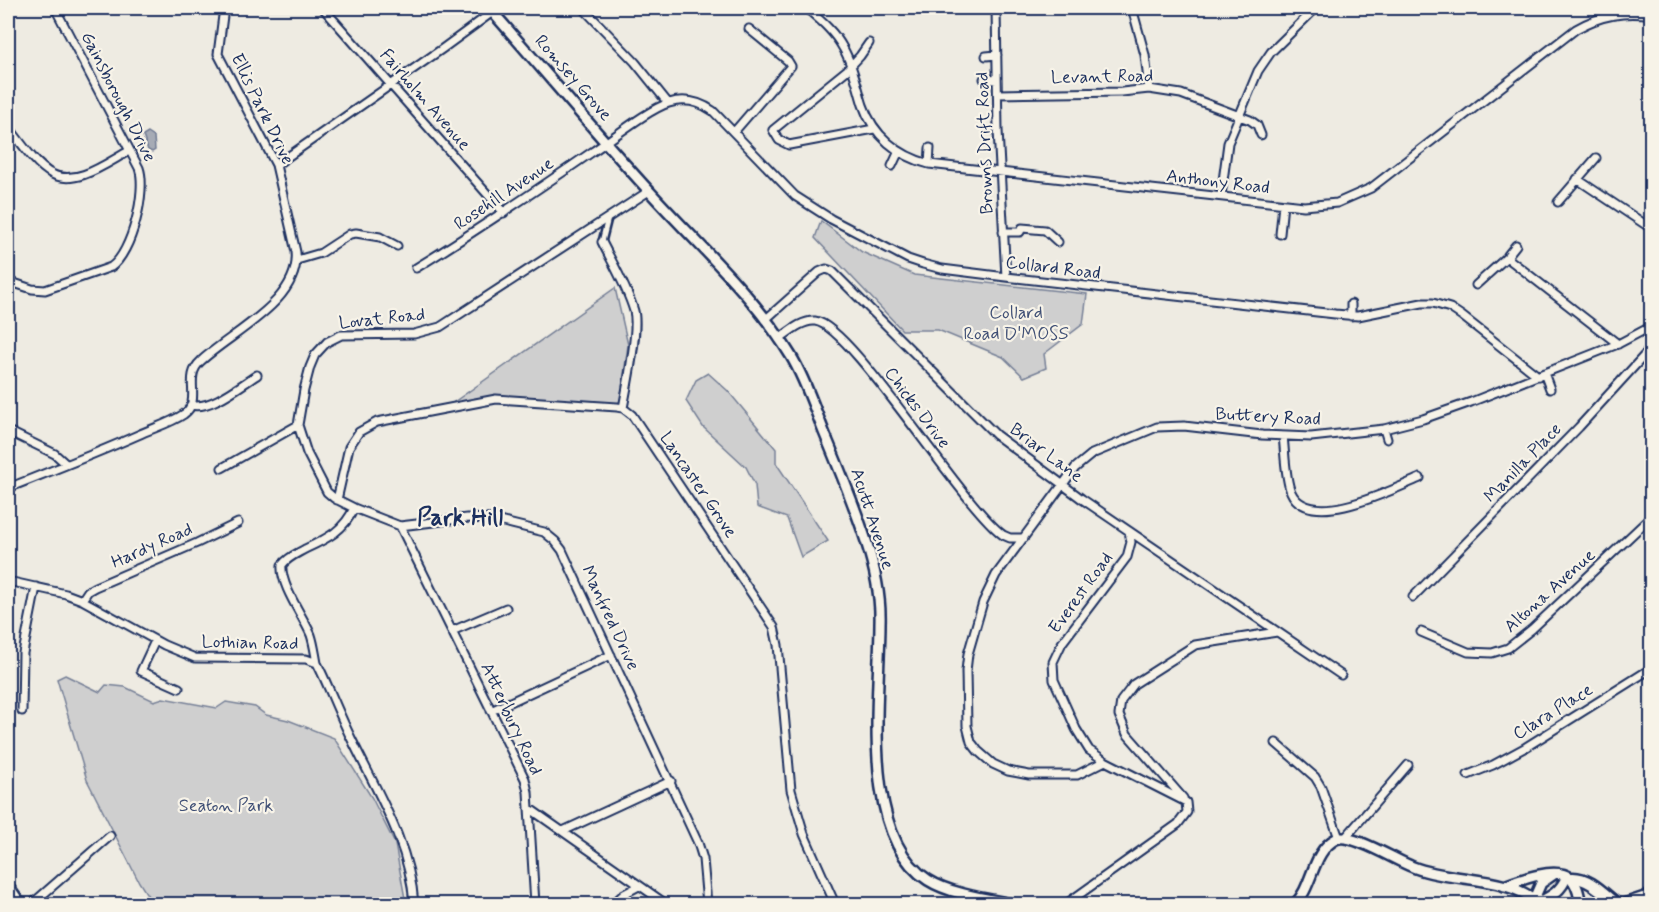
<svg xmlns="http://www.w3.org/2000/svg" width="1659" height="912" font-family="Mynerve,sans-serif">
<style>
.green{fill:#cfcfcf;stroke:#757f96;stroke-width:1.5}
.water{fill:#a6abb5;stroke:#6e7992;stroke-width:1.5}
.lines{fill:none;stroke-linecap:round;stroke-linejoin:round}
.pedestrian-casing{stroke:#1b2f5e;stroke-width:10}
.minor-casing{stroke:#1b2f5e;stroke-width:11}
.tertiary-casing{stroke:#1b2f5e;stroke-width:14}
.primary-casing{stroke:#1b2f5e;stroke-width:15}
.pedestrian{stroke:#f7f3e8;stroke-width:5}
.minor{stroke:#f7f3e8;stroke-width:7}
.tertiary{stroke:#f7f3e8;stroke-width:9}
.primary{stroke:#f7f3e8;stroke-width:10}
.labels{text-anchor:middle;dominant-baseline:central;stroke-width:4.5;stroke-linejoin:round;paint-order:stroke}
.street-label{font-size:18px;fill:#1b2f5e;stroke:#f7f3e8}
.park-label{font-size:18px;fill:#3f4f75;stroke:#f7f3e8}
.district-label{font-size:24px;font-weight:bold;fill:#1b2f5e;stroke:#f7f3e8}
</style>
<rect width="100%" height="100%" fill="#eeebe2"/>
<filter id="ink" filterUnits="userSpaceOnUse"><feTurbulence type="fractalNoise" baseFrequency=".0167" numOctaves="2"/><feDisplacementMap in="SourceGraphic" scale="12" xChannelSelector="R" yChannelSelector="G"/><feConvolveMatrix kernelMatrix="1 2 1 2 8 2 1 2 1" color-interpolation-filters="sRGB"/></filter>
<g filter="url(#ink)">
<path class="green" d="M821,221L862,252L914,275L1087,294L1083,324L1044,354L1046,368L1024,377L1003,357L938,330H902L815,238Z
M615,288L628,345L620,403L505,397L454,402Z
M708,373L728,391L776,449V463L828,541L801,557L787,518L757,507L755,485L746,467L703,427L686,401L696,380Z
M65,675L100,692L106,685L125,687L154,701L163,698L217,708L226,702L255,707L266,715L288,720L334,738L372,798L395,844L406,904H153L139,882L87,780L57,679Z"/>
<path class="water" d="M148,133L154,137L155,150L152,152L148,150L143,136Z"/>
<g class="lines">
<g class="pedestrian-casing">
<path id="pedestrian" d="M602,242L608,218"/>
</g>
<g class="minor-casing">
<path id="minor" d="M323,8L504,213
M583,8L635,62L668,103
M806,8C820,20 834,31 843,48C853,65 857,86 863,105C873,135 898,156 929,164L1304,206L1337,203L1371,188L1576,29C1601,15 1624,11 1652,15
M996,8L998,130L1006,277
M1132,8L1145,55L1149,89
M869,43L860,56L847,70L773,130L779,140L789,145L874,129
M986,56L997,55
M984,79L997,80
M998,94L1122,92L1149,89L1181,94L1250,120L1257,125L1261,135
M8,126C19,140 36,166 52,174C76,187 108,162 129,151
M734,132L791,66L788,61L749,29
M929,164L930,148
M276,165L442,49L498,8
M892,166L899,151
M1577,179L1652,229
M649,191L440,327L414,334L341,335L327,342L315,355L310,367L304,390L298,425L307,453L327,492L334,498L354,508L400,526L467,518L491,519L544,532L555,541L562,550L698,843L703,859L707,904
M1221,196L1228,143L1258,71L1271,52L1316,8
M1558,202L1596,158
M1003,232H1020L1022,228L1045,230L1058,242
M1280,234L1283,204
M602,242C613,264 627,287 634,311C639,329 627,387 623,408
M1516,245L1508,255L1510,260L1618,344
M297,260L321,253L350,234L356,233L380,237L397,246
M416,268C476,231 534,192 592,152C612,139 649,109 669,103C685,98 700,102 713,111L795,196L831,219L908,259L923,264L942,269L1006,277L1335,314L1358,316L1422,303H1433L1450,308L1462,316L1538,376
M8,281L32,289L45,290L111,267C132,253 147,190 139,168L55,8
M1476,285L1508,256
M1351,304V316
M765,320L819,272L826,269L832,271L996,435L1082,499L1341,675
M779,339C789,332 802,320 815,321C851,325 960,503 1003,535L1010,538H1024
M1544,373L1550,389
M191,405C209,411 241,385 257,375
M1384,429L1387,439
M8,431L55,454L66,464
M1283,436C1285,452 1285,478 1291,492C1309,532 1394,489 1420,478
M222,468L298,425
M8,488C51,471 95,454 138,435C153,428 171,423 184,414C203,400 182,378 201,361C232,332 301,301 296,252L276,165L218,54L224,8
M337,500L349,447L359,432L377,422L496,399L617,407L623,408L632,415L774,627L778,645L791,790L804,834L835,904
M400,526L525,779L528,792L535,904
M8,581L66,594L82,600L164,645L195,658L306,659L317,663C329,687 339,714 351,738C377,792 410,844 414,904
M1413,597L1579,427L1652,347
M82,600L88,591L95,587L197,543L238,523
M452,631L506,608
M1421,632L1468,652L1492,653L1508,648L1532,629L1652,516
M155,641L141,671L179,688
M317,663C315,653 314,644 311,635C303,616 280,585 282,565C288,557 296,554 305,549C326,539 344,531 354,508
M22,711L23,653L36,587
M491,711L611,655
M1276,743L1315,777L1321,787L1339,838
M1105,761L1077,775H1029L1008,771L993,764L978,751L971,742L967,726L966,671L968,654L983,602L996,575L1075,468L1092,454L1157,427L1184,426L1262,435L1311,437L1384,429L1423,419L1471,402L1618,344L1652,326
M1468,775L1493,765L1526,747L1652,668
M1183,798L1127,734L1119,715L1121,701L1134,684L1195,645L1277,632
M529,808L666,904
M563,831L671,781
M1345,838L1408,765
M8,884L22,904
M32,904L110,836
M613,904L624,894L639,886
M1066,904L1178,824L1187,812L1186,802L1105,761L1089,750L1076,729L1054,680L1053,662L1062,643L1127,557L1131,542L1129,531"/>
</g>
<g class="tertiary-casing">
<path id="tertiary" d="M489,8C543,69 595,132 650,192C697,244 754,295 791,356C805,379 814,407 824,432C839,468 854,504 866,541C874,566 881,597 880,623C880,693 859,836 928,880C950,894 987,899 1013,904
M1504,886C1520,880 1556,866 1570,878C1578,884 1579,896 1581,904
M1534,899L1541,883L1554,874
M1538,903C1552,896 1561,891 1567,876
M1295,904C1313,887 1312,851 1336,839C1351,832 1396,861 1413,867C1453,883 1506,874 1540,904"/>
</g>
<g class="primary-casing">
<path id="primary" d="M1572,878C1589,877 1604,894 1617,904
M1625,904L1652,895"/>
</g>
<use href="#pedestrian" class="pedestrian"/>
<use href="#minor" class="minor"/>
<use href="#tertiary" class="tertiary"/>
<use href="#primary" class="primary"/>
</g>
</g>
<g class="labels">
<g class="street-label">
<text transform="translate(1102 77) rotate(-1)">Levant Road</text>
<text transform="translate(573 78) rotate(49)">Romsey Grove</text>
<text transform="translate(118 97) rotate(63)">Gainsborough Drive</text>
<text transform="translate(425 100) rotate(49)">Fairholm Avenue</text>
<text transform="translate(262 109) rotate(64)">Ellis Park Drive</text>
<text transform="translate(985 143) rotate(-92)">Browns Drift Road</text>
<text transform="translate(1218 182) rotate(7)">Anthony Road</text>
<text transform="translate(504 194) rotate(-34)">Rosehill Avenue</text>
<text transform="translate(1053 268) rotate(7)">Collard Road</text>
<text transform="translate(382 319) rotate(-6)">Lovat Road</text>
<text transform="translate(917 408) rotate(53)">Chicks Drive</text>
<text transform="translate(1268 417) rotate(3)">Buttery Road</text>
<text transform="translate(1046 453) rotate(37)">Briar Lane</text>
<text transform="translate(1523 463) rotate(-46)">Manilla Place</text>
<text transform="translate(698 485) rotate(56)">Lancaster Grove</text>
<text transform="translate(872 519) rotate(72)">Acutt Avenue</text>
<text transform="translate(152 546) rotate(-24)">Hardy Road</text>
<text transform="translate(1550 591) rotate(-42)">Altona Avenue</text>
<text transform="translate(1081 593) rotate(-54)">Everest Road</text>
<text transform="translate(610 618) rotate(65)">Manfred Drive</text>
<text transform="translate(250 643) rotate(1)">Lothian Road</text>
<text transform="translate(1553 712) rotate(-32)">Clara Place</text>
<text transform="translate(511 719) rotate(65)">Atterbury Road</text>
</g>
<g class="park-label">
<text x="1016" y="313">Collard<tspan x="1016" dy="21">Road D'MOSS</tspan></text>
<text x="226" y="806">Seaton Park</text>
</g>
<g class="district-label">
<text x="460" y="518">Park Hill</text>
</g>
</g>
<rect width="1659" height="912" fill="none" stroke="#f7f3e8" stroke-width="30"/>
<rect x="15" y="15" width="1629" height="882" fill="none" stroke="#1b2f5e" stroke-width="2" filter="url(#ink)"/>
</svg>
